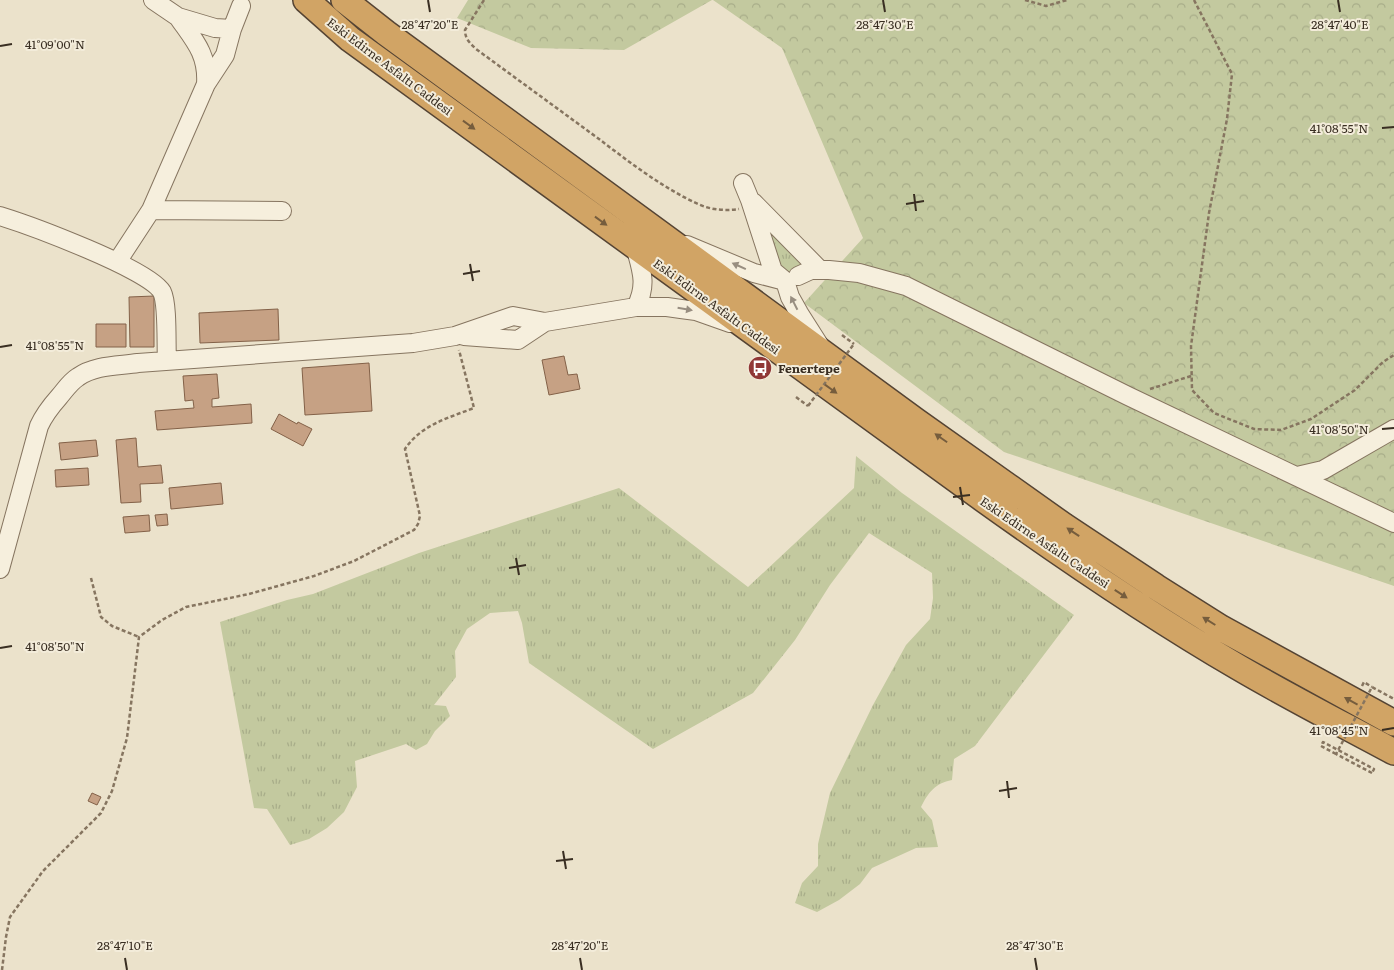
<svg xmlns="http://www.w3.org/2000/svg" width="1394" height="970" font-family="Literata,serif">
<style>
.grass{fill:url(#grass-tufts)}
.forest{fill:url(#forest-crowns)}
.building{fill:#c6a184;stroke:#836148}
.lines{fill:none;stroke-linecap:round;stroke-linejoin:round}
.minor-casing{stroke:#867560;stroke-width:20}
.highway-casing{stroke:#554434;stroke-width:28}
.path{stroke:#867560;stroke-width:2.5;stroke-dasharray:4 2.5;stroke-linecap:butt}
.minor{stroke:#f6efdd;stroke-width:18}
.highway{stroke:#d1a465;stroke-width:25}
.path-bridge{stroke:#867560;stroke-width:2.5;stroke-dasharray:4 2.5;stroke-linecap:butt}
.oneway{fill:#765d3d}
.oneway2{fill:#988e80}
.ticks{fill:none;stroke:#392e22;stroke-width:2}
.labels{text-anchor:middle;dominant-baseline:central;stroke-width:4;stroke-linejoin:round;paint-order:stroke}
.street-label{font-size:12px;fill:#392e22;stroke:#f3ecda}
.poi-label{font-size:12px;font-weight:bold;fill:#392e22;stroke:#f3ecda;text-anchor:start}
.ticks-label{font-size:12px;text-anchor:middle;fill:#392e22;stroke:#f3ecda;stroke-width:4;stroke-linejoin:round;paint-order:stroke}
</style>
<defs>
<pattern id="grass-tufts" width="24" height="20" patternUnits="userSpaceOnUse" patternTransform="scale(1.25)"><rect width="24" height="20" fill="#c3c99f"/><path d="M3 7l-1-3M5 7V3M7 7l1-3M15 17l-1-3M17 17v-4M19 17l1-3" fill="none" stroke="#a8ad89"/></pattern>
<pattern id="forest-crowns" width="20" height="18" patternUnits="userSpaceOnUse" patternTransform="scale(1.25)"><rect width="20" height="18" fill="#c3c99f"/><path d="M2 6a3 3 0 1 1 6 0M12 15a3 3 0 1 1 6 0" fill="none" stroke="#a8ad89"/></pattern>
</defs>
<rect width="100%" height="100%" fill="#ebe2cb"/>
<path class="grass" d="M756,210L810,266L789,272L778,270Z
M856,456L902,493L1074,615L975,746L954,759L952,780C935,783 928,793 921,807L932,820L938,847L916,848L872,868L860,884L839,900L817,912L795,903L802,883L818,866V844L830,793L873,705L906,645L930,619L933,598L932,573L869,533L830,585L795,640L753,693L653,749L529,663L522,623L518,611L490,613L467,629L455,651L456,677L434,705L446,706L450,716L435,731L427,744L416,750L406,744L355,761L357,787L344,812L327,828L309,839L290,845L267,809L254,808L220,622L287,600L313,594L419,553L619,488L748,587L854,488Z"/>
<path class="forest" d="M468,0H712L624,50L531,48L457,18Z
M713,0H1394V586L1004,452L804,303L863,238L782,48Z"/>
<path class="building" d="M154,296V347H130L129,297Z
M278,309L279,340L200,343L199,313Z
M96,324H126V347H96Z
M564,356L568,375L577,374L580,389L549,395L542,360Z
M369,363L372,411L305,415L302,368Z
M217,374L219,398L212,399V407L251,404L252,423L157,430L155,411L194,408L193,400L185,401L183,376Z
M279,414L297,424L298,422L312,429L303,446L271,429Z
M136,438L138,467L161,465L163,483L140,484L141,502L121,503L116,440Z
M96,440L98,456L61,460L59,443Z
M88,468L89,485L56,487L55,470Z
M221,483L223,504L171,509L169,488Z
M167,514L168,525L157,526L155,515Z
M149,515L150,531L125,533L123,517Z
M92,793L101,797L97,805L88,801Z"/>
<g class="lines">
<g class="minor-casing">
<path id="minor" d="M153,0L178,17L215,28L232,29
M178,17C194,40 208,54 206,84
M743,183L750,200L773,271L785,281L790,297L799,313L820,346
M753,202L819,269
M151,210L282,211
M0,216C29,225 149,269 162,292C168,304 166,346 167,361
M687,245L754,273L785,281
M635,246C641,269 648,284 636,307
M117,262L151,210L206,84L225,55L232,29L241,6
M798,276L811,270H829L859,273L906,286L1128,396L1394,523
M464,336L518,340L545,322
M1297,476L1323,470L1394,429
M0,569L39,426C44,415 51,406 59,397C65,390 70,382 78,377C95,365 118,366 138,363L413,343L455,336L513,316L545,322L636,307H667L681,309L696,311L730,323"/>
</g>
<g class="highway-casing">
<path id="highway" d="M306,0L350,39L976,494C1061,555 1147,614 1238,667C1289,697 1342,724 1394,752
M344,0L386,33L916,421L1064,526L1156,587L1221,628L1394,723"/>
</g>
<path class="path" d="M484,0L465,30C465,39 470,43 476,49C517,79 558,109 599,139C629,162 663,188 698,204C711,210 725,211 739,209
M1025,0L1046,6L1067,0
M1194,0L1232,74L1227,119L1209,213L1191,346L1192,390L1214,413L1254,429L1281,430L1311,419L1355,390L1383,362L1394,355
M842,335L854,344
M1150,389L1191,376
M796,397L808,406
M91,578L101,617L112,626L139,637
M1362,686L1364,682L1372,687
M1336,754L1321,746L1323,742L1374,769L1372,773
M2,970L6,937L10,917L43,871L101,813L112,791L127,738L139,637L162,620L186,607L249,594L314,576L354,561L414,530L418,524L420,516L405,449C421,425 448,418 474,408L459,350"/>
<use href="#minor" class="minor"/>
<use href="#highway" class="highway"/>
<path class="path-bridge" d="M808,406L854,344
M1372,773L1336,754L1372,687L1394,699"/>
</g>
<defs><path id="oneway-solid" d="M-6-.8H1V-3.2L6.5 0L1 3.2V.8H-6Z" transform="scale(1.25)"/></defs>
<g class="oneway">
<use href="#oneway-solid" transform="translate(469 125) rotate(36)"/>
<use href="#oneway-solid" transform="translate(601 221) rotate(36)"/>
<use href="#oneway-solid" transform="translate(831 389) rotate(36)"/>
<use href="#oneway-solid" transform="translate(941 438) rotate(-145)"/>
<use href="#oneway-solid" transform="translate(1073 532) rotate(-146)"/>
<use href="#oneway-solid" transform="translate(1121 594) rotate(33)"/>
<use href="#oneway-solid" transform="translate(1209 621) rotate(-148)"/>
<use href="#oneway-solid" transform="translate(1351 701) rotate(-151)"/>
</g>
<g class="oneway2">
<use href="#oneway-solid" transform="translate(739 266) rotate(-156)"/>
<use href="#oneway-solid" transform="translate(794 303) rotate(-117)"/>
<use href="#oneway-solid" transform="translate(685 309) rotate(10)"/>
</g>
<path class="ticks" d="M428,0L430,12M883,0L885,12M1338,0L1340,12M0,46L12,44M1382,128L1394,127M914,194L916,211M906,204L924,201M470,264L473,281M463,274L480,271M0,347L12,345M1382,429L1394,428M960,487L963,505M953,497L970,495M516,558L519,575M509,568L526,565M0,648L12,646M1382,730L1394,728M1007,781L1009,798M999,791L1017,788M563,851L566,869M556,861L573,859M125,958L127,970M580,958L582,970M1035,958L1037,970"/>
<defs>
<g id="bus-disc" transform="scale(1.25)"><circle r="9.5" fill="#903736" stroke="#f3ecda"/><path d="M-5-6H5V4H4V6H2V4H-2V6H-4V4H-5ZM-3.5-4V0h7V-4ZM-3.5 1.2v1.5H-2V1.2ZM2 1.2v1.5H3.5V1.2Z" fill="#fff"/></g>
</defs>
<g fill-rule="evenodd">
<use href="#bus-disc" x="760" y="368"/>
</g>
<g class="labels">
<g class="street-label">
<text transform="translate(390 66) rotate(37)">Eski Edirne Asfaltı Caddesi</text>
<text transform="translate(717 306) rotate(36)">Eski Edirne Asfaltı Caddesi</text>
<text transform="translate(1045 542) rotate(34)">Eski Edirne Asfaltı Caddesi</text>
</g>
<g class="poi-label">
<text x="778" y="368">Fenertepe</text>
</g>
</g>
<g class="ticks-label">
<text x="430" y="29">28°47'20"E</text>
<text x="885" y="29">28°47'30"E</text>
<text x="1340" y="29">28°47'40"E</text>
<text x="55" y="49">41°09'00"N</text>
<text x="1339" y="133">41°08'55"N</text>
<text x="55" y="350">41°08'55"N</text>
<text x="1339" y="434">41°08'50"N</text>
<text x="55" y="651">41°08'50"N</text>
<text x="1339" y="735">41°08'45"N</text>
<text x="125" y="950">28°47'10"E</text>
<text x="580" y="950">28°47'20"E</text>
<text x="1035" y="950">28°47'30"E</text>
</g>
</svg>
